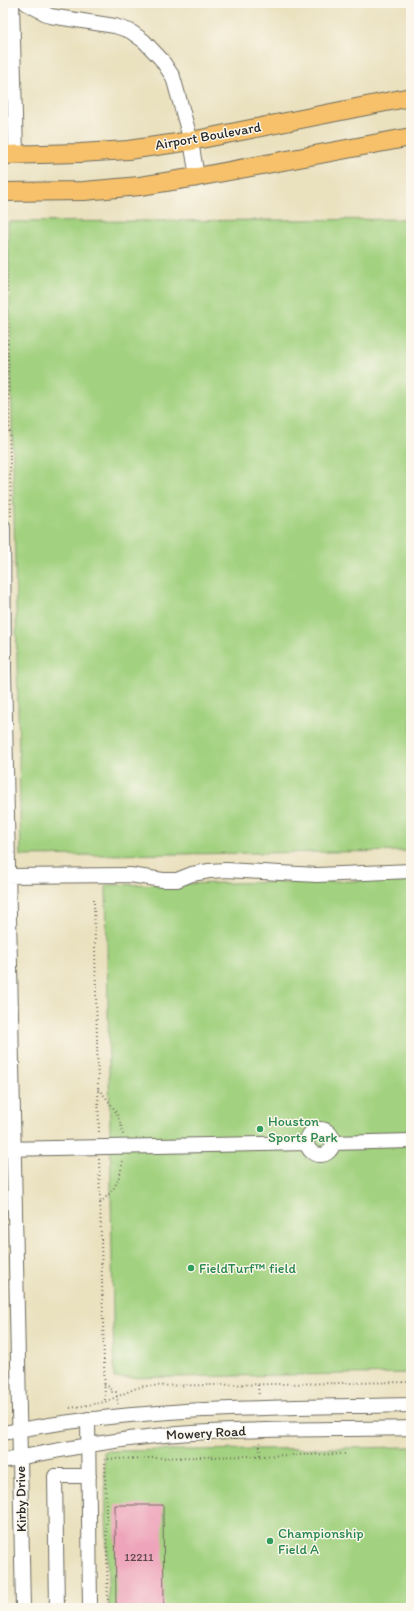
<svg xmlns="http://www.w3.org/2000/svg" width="414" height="1611" font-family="Itim,sans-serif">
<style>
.green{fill:#a2d17f;stroke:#667e55}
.building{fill:#eea4bb}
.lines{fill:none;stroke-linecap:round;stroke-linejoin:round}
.minor-casing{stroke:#6e6b5f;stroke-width:16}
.major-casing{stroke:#6e6b5f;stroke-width:20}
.path{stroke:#6e6b5f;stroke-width:2;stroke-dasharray:1 3;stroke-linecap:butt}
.minor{stroke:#fff;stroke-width:14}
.major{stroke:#f6c16b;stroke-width:18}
.leisure-dot{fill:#2e9e5b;stroke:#fbf7ec;stroke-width:1.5}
.labels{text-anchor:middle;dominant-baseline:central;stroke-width:3;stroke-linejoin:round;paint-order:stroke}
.number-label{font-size:12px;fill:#5c494f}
.street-label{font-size:14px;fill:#2b2b2b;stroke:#fbf7ec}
.leisure-label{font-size:14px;fill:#27864d;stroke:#fbf7ec;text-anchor:start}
</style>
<rect width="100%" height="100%" fill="#fbf7ec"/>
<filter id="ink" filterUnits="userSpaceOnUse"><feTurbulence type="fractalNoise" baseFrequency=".025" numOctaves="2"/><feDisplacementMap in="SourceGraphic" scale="8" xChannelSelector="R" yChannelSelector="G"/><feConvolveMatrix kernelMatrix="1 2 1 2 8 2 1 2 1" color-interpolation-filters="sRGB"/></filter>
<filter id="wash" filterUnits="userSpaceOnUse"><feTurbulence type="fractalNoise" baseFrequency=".012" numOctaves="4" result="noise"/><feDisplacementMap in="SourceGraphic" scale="16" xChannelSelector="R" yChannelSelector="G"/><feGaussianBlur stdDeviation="0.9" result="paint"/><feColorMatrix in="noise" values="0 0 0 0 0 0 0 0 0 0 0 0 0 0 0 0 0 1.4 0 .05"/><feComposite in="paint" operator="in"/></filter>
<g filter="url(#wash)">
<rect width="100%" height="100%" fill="#eae1bf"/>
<path class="green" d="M411,219V851L21,856L8,222Z
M411,880V1373L114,1378L106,885Z
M411,1447V1608H109L104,1451Z"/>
<g id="blocks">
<path class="building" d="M115,1505H163L164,1608H116Z"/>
</g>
</g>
<g filter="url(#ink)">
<use href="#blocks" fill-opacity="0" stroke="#6e6b5f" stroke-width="1"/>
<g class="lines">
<g class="minor-casing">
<path id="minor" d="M12,3L16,154
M26,3L50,16L115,26L130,31L144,41L161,59L173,77L191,141L197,177
M3,527L4,668L23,1608
M3,876L130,875L163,880H177L192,874L209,871L226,870L317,875L411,871
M307 1142a13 13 0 1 1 26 0a13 13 0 1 1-26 0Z
M332,1143L411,1141
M3,1149L307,1143
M88,1419L90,1608
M3,1433C138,1406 274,1408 411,1405
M3,1461C57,1450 110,1440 165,1435C246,1428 329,1430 411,1428
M57,1608L55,1476H89"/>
</g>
<g class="major-casing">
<path id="major" d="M3,155L80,153L128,150L191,141L411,97
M3,192L84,191L140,186L197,177L411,137"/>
</g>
<path class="path" d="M6,207L5,214L11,518
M94,899L99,1134
M98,1089C111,1102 121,1117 123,1135
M99,1159L105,1402
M100,1203C116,1188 119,1182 123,1160
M104,1385L110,1387L111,1392H116L118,1404
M258,1385L259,1397
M70,1408L105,1402L134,1389L144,1386L411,1382
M260,1442V1455
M108,1608L105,1459L345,1454"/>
<use href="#minor" class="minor"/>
<use href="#major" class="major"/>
</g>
</g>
<g class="leisure-dot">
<circle cx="260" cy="1129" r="4"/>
<circle cx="191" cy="1268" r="4"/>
<circle cx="270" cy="1541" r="4"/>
</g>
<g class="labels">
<g class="number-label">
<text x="139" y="1557">12211</text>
</g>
<g class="street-label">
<text transform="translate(208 136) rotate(-10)">Airport Boulevard</text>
<text transform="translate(206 1433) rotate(-3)">Mowery Road</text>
<text transform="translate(21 1499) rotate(-91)">Kirby Drive</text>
</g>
<g class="leisure-label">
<text x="268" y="1121">Houston<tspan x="268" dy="16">Sports Park</tspan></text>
<text x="199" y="1268">FieldTurf™ field</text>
<text x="278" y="1533">Championship<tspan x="278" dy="16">Field A</tspan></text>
</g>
</g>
<rect width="414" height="1611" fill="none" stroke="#fbf7ec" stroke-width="16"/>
</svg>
